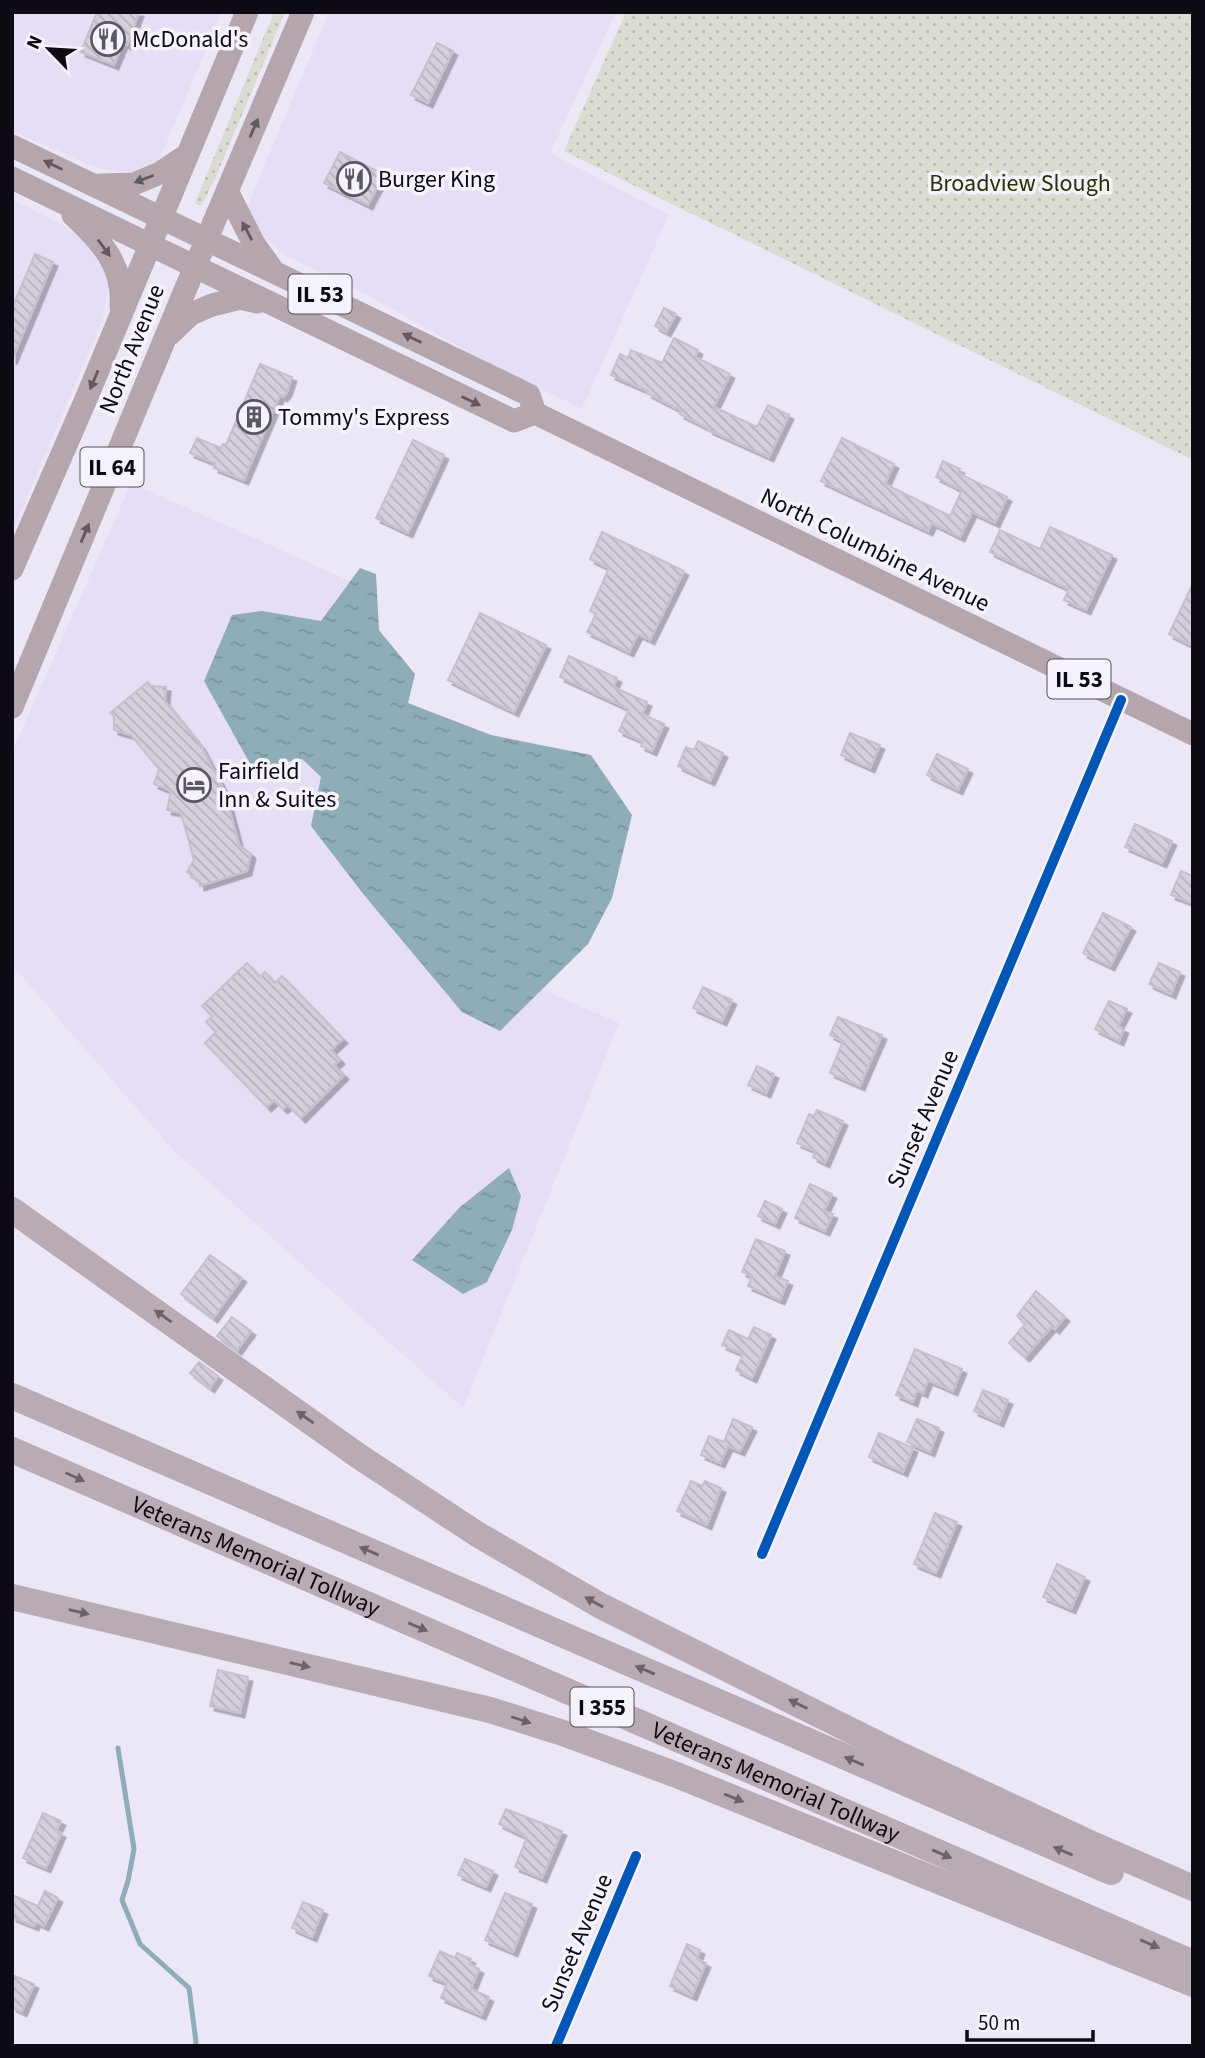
<svg xmlns="http://www.w3.org/2000/svg" width="1205" height="2058" font-family="'Source Sans 3',sans-serif">
<style>
.built{fill:#e6def7}
.grass{fill:url(#grass-dots)}
.water{fill:url(#water-ripples)}
.lines{fill:none;stroke-linecap:round;stroke-linejoin:round}
.stream{stroke:#8facb9;stroke-width:5}
.building{fill:url(#building-back-hatch);stroke:#c6c0cb;stroke-width:2;filter:url(#shadow)}
.minor{stroke:#bbaeb4;stroke-width:14}
.primary{stroke:#b5a6ae;stroke-width:23}
.motorway{stroke:#b8abb4;stroke-width:26}
.cycleway-casing{stroke:#f5f2fc;stroke-width:15}
.cycleway{stroke:#0057b8;stroke-width:10}
.oneway{fill:#615860}
.oneway2{fill:#6b636c}
.labels{text-anchor:middle;dominant-baseline:central;stroke-width:7;stroke-linejoin:round;paint-order:stroke}
.shield{fill:#f5f2fc;stroke:#535059;stroke-width:2}
.shield-label{font-size:23px;font-weight:bold;fill:#0d0a13}
.poi-label{font-size:24px;fill:#0d0a13;stroke:#f5f2fc;text-anchor:start}
.park-label{font-size:24px;fill:#2c3002;stroke:#f5f2fc}
.street-label{font-size:24px;fill:#0d0a13;stroke:#f5f2fc}
</style>
<defs>
<pattern id="grass-dots" width="8" height="8" patternUnits="userSpaceOnUse" patternTransform="scale(1.75)"><rect width="8" height="8" fill="#dbdbd1"/><path d="M2 2h.1M6 6h.1" fill="none" stroke="#bbbbb3" stroke-width="1.8" stroke-linecap="round"/></pattern>
<pattern id="water-ripples" width="26" height="14" patternUnits="userSpaceOnUse" patternTransform="scale(1.75)"><rect width="26" height="14" fill="#8facb9"/><path d="M2 4q2-2 4 0t4 0M15 11q2-2 4 0t4 0" fill="none" stroke="#7a939e"/></pattern>
<pattern id="building-back-hatch" width="6" height="6" patternUnits="userSpaceOnUse" patternTransform="scale(1.75)"><rect width="6" height="6" fill="#d5cedb"/><path d="M-1 5l2 2M0 0l6 6M5-1l2 2" fill="none" stroke="#b6b0bb"/></pattern>
<filter id="shadow"><feDropShadow dx="4.5" dy="4.5" stdDeviation="0" flood-color="#0004"/></filter>
</defs>
<rect width="100%" height="100%" fill="#ece7f6"/>
<path class="built" d="M12,12H222L161,156L151,167L130,172L101,169L12,131Z
M329,12H616L550,153L669,215L582,409L494,366L367,295L288,257L258,233L248,210L251,197Z
M12,199L58,222L92,244L110,275L103,319L12,532Z
M131,483L361,586L514,977L619,1023L463,1408L173,1150L12,965V752Z"/>
<path class="grass" d="M274,12H285L215,179L201,206L195,203Z
M626,12H1193V460L564,151Z"/>
<path class="water" d="M360,568L376,574L379,630L415,674L408,703L491,735L591,755L632,815L612,898L588,944L500,1031L462,1012L364,895L311,826L321,777L302,759L253,769L204,681L232,615L262,611L321,621Z
M509,1168L521,1196L512,1230L487,1282L463,1294L412,1260L460,1207Z"/>
<g class="lines">
<path class="stream" d="M118,1748L134,1849L128,1881L122,1900L140,1944L189,1988L196,2042L195,2046"/>
</g>
<path class="building" d="M97,12H139L127,45L123,43L114,65L81,52Z
M437,43L453,51L428,103L411,95Z
M340,152L384,175L368,205L324,183Z
M35,254L53,262L12,360V308Z
M664,308L676,314L666,332L655,326Z
M674,338L698,350L695,357L730,374L714,407L757,427L768,405L789,415L769,457L709,430L710,429L680,414L682,411L647,393L648,391L611,375L620,354L628,358L631,350L662,363Z
M260,364L292,377L287,392L283,397L280,395L244,480L214,468L215,463L190,453L197,438L221,448L223,444L226,445Z
M842,438L894,464L885,484L950,516L962,490L936,477L943,461L960,469L958,473L1007,497L995,523L972,512L960,537L932,523L928,531L821,481Z
M413,440L444,455L408,533L376,518Z
M1050,527L1112,555L1086,610L1064,600L1069,589L990,552L1000,530L1040,549Z
M602,532L684,571L650,640L638,634L629,652L587,632L596,614L590,611L609,568L590,559Z
M1193,583V646L1169,634Z
M480,613L546,645L514,712L448,680Z
M569,656L617,678L613,687L647,702L642,714L664,724L652,751L641,746L643,741L619,731L629,709L560,677Z
M148,682L151,686L166,687L165,701L201,746L225,792L239,845L251,854L247,871L200,886L199,881L187,872L194,860L181,813L167,810L171,791L154,784L159,769L131,735L114,730V716L110,713Z
M850,733L880,745L870,768L841,755Z
M698,741L723,753L710,781L678,766L686,747L694,750Z
M937,754L968,769L958,790L927,775Z
M1135,824L1172,841L1162,863L1125,847Z
M1181,871L1193,876V903L1171,895Z
M1103,913L1131,927L1110,966L1083,953Z
M247,963L260,977L265,972L275,983L282,976L343,1039L331,1050L340,1060L334,1065L344,1075L301,1118L288,1105L283,1109L274,1100L267,1107L205,1043L216,1032L206,1022L212,1016L202,1006Z
M1159,963L1180,972L1171,994L1149,984Z
M703,987L732,1000L722,1021L693,1008Z
M1109,1001L1127,1009L1118,1026L1124,1029L1119,1041L1095,1029Z
M838,1017L882,1035L860,1086L830,1073L843,1041L830,1035Z
M757,1066L774,1074L766,1093L748,1085Z
M817,1110L843,1121L825,1163L813,1157L816,1151L797,1143L809,1114L814,1116Z
M810,1184L832,1194L824,1211L833,1214L825,1231L795,1218Z
M765,1201L782,1209L775,1224L758,1216Z
M756,1239L785,1251L775,1276L788,1281L780,1300L748,1286L752,1276L742,1272Z
M210,1255L242,1278L213,1318L181,1294Z
M1036,1291L1065,1317L1055,1329L1052,1326L1025,1357L1009,1343L1025,1324L1017,1316Z
M232,1317L251,1331L237,1350L217,1336Z
M754,1327L771,1335L752,1378L736,1370L743,1354L722,1345L729,1330L748,1339Z
M915,1349L962,1369L953,1391L928,1380L923,1393L917,1390L913,1402L896,1395Z
M199,1362L218,1376L210,1388L190,1373Z
M983,1390L1008,1400L999,1422L974,1411Z
M733,1419L752,1427L740,1451L728,1446L720,1463L701,1455L709,1436L724,1442Z
M917,1419L939,1428L930,1452L907,1442Z
M879,1433L913,1448L903,1472L869,1457Z
M691,1481L702,1486L705,1481L721,1488L707,1525L677,1511Z
M935,1513L957,1522L936,1573L914,1564Z
M1057,1564L1085,1577L1071,1609L1043,1597Z
M218,1670L248,1677L240,1713L210,1706Z
M506,1809L562,1831L542,1878L515,1867L527,1837L499,1824Z
M43,1813L61,1821L56,1831L61,1833L46,1868L23,1858Z
M465,1859L493,1871L486,1887L458,1875Z
M45,1891L58,1898L44,1926L36,1922L34,1926L12,1917V1895L38,1906Z
M505,1893L532,1904L513,1952L485,1940Z
M303,1902L323,1910L312,1937L292,1928Z
M687,1944L700,1950L697,1959L706,1963L692,1996L670,1986Z
M440,1951L455,1958L457,1953L471,1959L469,1964L479,1969L471,1989L489,1997L481,2015L441,1998L447,1983L429,1976Z
M12,1975L34,1984L22,2012L12,2007Z"/>
<g class="lines">
<path class="minor" d="M762,1554L1121,700
M556,2046L636,1856"/>
<path class="primary" d="M12,146L529,395L535,413L1193,734
M12,178L514,421L535,413
M100,185L134,184L160,173L187,155
M227,191L254,244L272,269
M73,215C101,241 124,265 121,307
M170,334L191,314L212,305L240,298L257,302
M12,569L86,399L247,12
M12,707L186,288L303,12"/>
<g class="motorway">
<path d="M12,1210L360,1457L477,1534L601,1606L890,1750L1094,1845L1193,1888"/>
<path d="M12,1396L1111,1872"/>
<path id="s1" d="M12,1450L1193,1963"/>
<path d="M12,1597L490,1710L563,1733L674,1774L1193,1984"/>
</g>
<g class="cycleway-casing">
<path id="cycleway" d="M762,1554L1121,700
M556,2046L636,1856"/>
</g>
<use href="#cycleway" class="cycleway"/>
</g>
<defs><path id="oneway-solid" d="M-6-.8H1V-3.2L6.5 0L1 3.2V.8H-6Z" transform="scale(1.75)"/></defs>
<g class="oneway">
<use href="#oneway-solid" transform="translate(254 128) rotate(-67)"/>
<use href="#oneway-solid" transform="translate(53 165) rotate(-154)"/>
<use href="#oneway-solid" transform="translate(144 179) rotate(159)"/>
<use href="#oneway-solid" transform="translate(247 231) rotate(-118)"/>
<use href="#oneway-solid" transform="translate(104 248) rotate(54)"/>
<use href="#oneway-solid" transform="translate(412 338) rotate(-154)"/>
<use href="#oneway-solid" transform="translate(94 380) rotate(113)"/>
<use href="#oneway-solid" transform="translate(471 401) rotate(26)"/>
<use href="#oneway-solid" transform="translate(85 533) rotate(-67)"/>
</g>
<g class="oneway2">
<use href="#oneway-solid" transform="translate(163 1316) rotate(-145)"/>
<use href="#oneway-solid" transform="translate(305 1417) rotate(-145)"/>
<use href="#oneway-solid" transform="translate(75 1477) rotate(24)"/>
<use href="#oneway-solid" transform="translate(369 1551) rotate(-157)"/>
<use href="#oneway-solid" transform="translate(594 1602) rotate(-151)"/>
<use href="#oneway-solid" transform="translate(79 1612) rotate(13)"/>
<use href="#oneway-solid" transform="translate(418 1627) rotate(23)"/>
<use href="#oneway-solid" transform="translate(300 1665) rotate(13)"/>
<use href="#oneway-solid" transform="translate(645 1670) rotate(-157)"/>
<use href="#oneway-solid" transform="translate(798 1704) rotate(-154)"/>
<use href="#oneway-solid" transform="translate(521 1720) rotate(18)"/>
<use href="#oneway-solid" transform="translate(854 1761) rotate(-157)"/>
<use href="#oneway-solid" transform="translate(734 1798) rotate(22)"/>
<use href="#oneway-solid" transform="translate(1063 1851) rotate(-157)"/>
<use href="#oneway-solid" transform="translate(942 1854) rotate(23)"/>
<use href="#oneway-solid" transform="translate(1150 1944) rotate(23)"/>
</g>
<defs>
<g id="restaurant-ring" transform="scale(1.75)"><circle r="9.5" fill="#f5f2fc" stroke="#5b5762" stroke-width="1.5"/><path d="M-5-6h1v4h1v-4h1v4h1v-4h1v5L-1.5 .5V6h-2V.5L-5-1ZM5-6V6H3V1.5H1.5Q1.5-4 5-6Z" fill="#5b5762"/></g>
<g id="building-ring" transform="scale(1.75)"><circle r="9.5" fill="#f5f2fc" stroke="#5b5762" stroke-width="1.5"/><path d="M-4-6H4V6H1V3H-1V6H-4ZM-2.5-4.3h1.7v1.8h-1.7ZM.8-4.3h1.7v1.8H.8ZM-2.5-1h1.7V.8h-1.7ZM.8-1h1.7V.8H.8Z" fill="#5b5762"/></g>
<g id="hotel-ring" transform="scale(1.75)"><circle r="9.5" fill="#f5f2fc" stroke="#5b5762" stroke-width="1.5"/><path d="M-6-4.5h1.5V1H6V5H4.5V3h-9V5H-6ZM-4 0a1.8 1.8 0 1 1 3.6 0ZM.5 0V-2.5h3Q6-2.5 6 0Z" fill="#5b5762"/></g>
</defs>
<g fill-rule="evenodd">
<use href="#restaurant-ring" x="108" y="39"/>
<use href="#restaurant-ring" x="354" y="179"/>
<use href="#building-ring" x="254" y="417"/>
<use href="#hotel-ring" x="194" y="785"/>
</g>
<g class="labels">
<g class="shield">
<rect x="288.5" y="274.5" width="63" height="39" rx="5"/>
<rect x="80.5" y="447.5" width="63" height="39" rx="5"/>
<rect x="1047.5" y="659.5" width="63" height="39" rx="5"/>
<rect x="570.5" y="1687.5" width="63" height="39" rx="5"/>
</g>
<g class="shield-label">
<text x="320" y="294">IL 53</text>
<text x="112" y="467">IL 64</text>
<text x="1079" y="679">IL 53</text>
<text x="602" y="1707">I 355</text>
</g>
<g class="poi-label">
<text x="132" y="39">McDonald's</text>
<text x="378" y="179">Burger King</text>
<text x="278" y="417">Tommy's Express</text>
<text x="218" y="771">Fairfield<tspan x="218" dy="28">Inn &amp; Suites</tspan></text>
</g>
<g class="park-label">
<text x="1020" y="183">Broadview Slough</text>
</g>
<g class="street-label">
<text transform="translate(132 349) rotate(-68)">North Avenue</text>
<text transform="translate(875 550) rotate(26)">North Columbine Avenue</text>
<text transform="translate(923 1119) rotate(-67)">Sunset Avenue</text>
<text stroke="none"><textPath href="#s1" startOffset="266">Veterans Memorial Tollway</textPath></text>
<text stroke="none"><textPath href="#s1" startOffset="833">Veterans Memorial Tollway</textPath></text>
<text transform="translate(577 1943) rotate(-67)">Sunset Avenue</text>
</g>
</g>
<rect width="1205" height="2058" fill="none" stroke="#0d0a13" stroke-width="28"/>
<g transform="translate(49 49) rotate(295)" stroke="#f5f2fc" stroke-width="5" paint-order="stroke">
<path d="M0-5L12 26L0 18L-12 26Z" fill="#0d0a13"/>
<text y="-10" font-size="19" font-weight="bold" text-anchor="middle" fill="#0d0a13">N</text>
</g>
<path d="M967 2030v10h126v-10" fill="none" stroke="#0d0a13" stroke-width="3.5"/>
<text x="978" y="2030" font-size="21" fill="#0d0a13" stroke="#f5f2fc" stroke-width="5" paint-order="stroke">50 m</text>
</svg>
